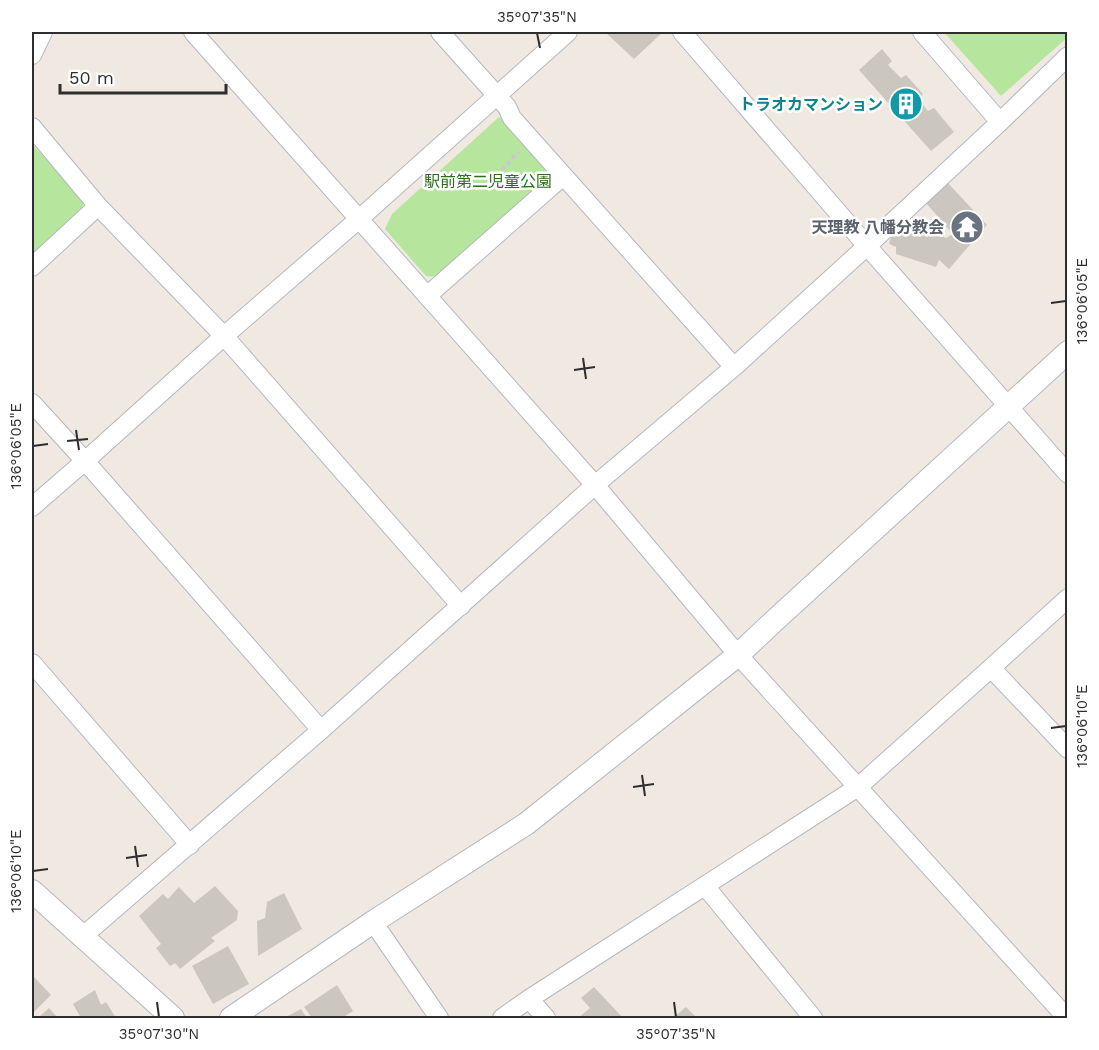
<svg xmlns="http://www.w3.org/2000/svg" width="1099" height="1050" font-family="'Work Sans','Noto Sans JP',sans-serif">
<style>
.green{fill:#b6e59e}
.building{fill:#cbc7bf}
.lines{fill:none;stroke-linecap:round;stroke-linejoin:round}
.minor-casing{stroke:#b4b7c1;stroke-width:20}
.tertiary-casing{stroke:#b4b7c1;stroke-width:24}
.path{stroke:#c9c9c9;stroke-width:4;stroke-dasharray:4.5 3;stroke-linecap:butt}
.minor{stroke:#fff;stroke-width:18}
.tertiary{stroke:#fff;stroke-width:22}
.ticks{fill:none;stroke:#2e2e2e;stroke-width:2}
.labels{text-anchor:middle;dominant-baseline:central;stroke-width:5;stroke-linejoin:round;paint-order:stroke}
.culture-label{font-size:16px;font-weight:bold;fill:#0d838f;stroke:#fff;text-anchor:end}
.park-label{font-size:16px;fill:#2c6e1b;stroke:#fff}
.worship-label{font-size:16px;font-weight:bold;fill:#5b616d;stroke:#fff;text-anchor:end}
.neatline{fill:none;stroke:#2e2e2e;stroke-width:2}
.ticks-label{font-size:15px;text-anchor:middle;fill:#2e2e2e}
</style>
<rect width="100%" height="100%" fill="#efe9e1"/>
<path class="green" d="M944,32H1067L1068,37L1001,96Z
M499,117L507,121L547,167L549,181L440,277L426,276L385,229L392,214Z
M32,144L83,201V213L32,257Z"/>
<path class="building" d="M605,32H663L634,59Z
M882,49L892,61L888,65L901,78L906,75L923,94L918,99L928,111L934,108L954,132L931,151L859,70Z
M947,182L987,225L949,269L939,260L936,267L896,254V247L889,244L893,230L899,229L904,221L946,238L953,234L925,202Z
M215,886L238,911L237,920L211,938L215,941L180,969L175,963L170,966L156,948L161,944L139,916L163,894L168,899L179,887L194,903Z
M284,893L302,929L258,956L257,921L265,918L267,902Z
M228,946L249,984L213,1004L192,966Z
M33,976L51,995L34,1012L32,1009V977Z
M337,985L353,1011L342,1018H312L304,1007Z
M594,987L623,1018H578L590,1008L581,998Z
M95,990L101,1005L106,1002L116,1018H81L73,1004Z
M686,1007L697,1018H673Z
M49,1008L58,1018H38Z
M301,1009L307,1018H284Z"/>
<g class="lines">
<g class="minor-casing">
<path id="minor" d="M193,32L595,485L738,655L1067,1018
M440,32L507,107L512,118L734,367
M682,32L867,246L1068,474
M922,32L1000,122
M32,55L43,32
M32,127L98,206L224,336L461,606
M32,267L98,206
M427,296L563,176
M32,403L85,461L321,730
M32,507L85,461L224,336L359,219L568,32
M32,663L190,845
M991,668L1068,749
M705,886L813,1018
M373,922L439,1018
M82,937L321,730L595,485L734,367L867,246L1000,122L1068,56
M529,999L546,1018
M502,1018L529,999L858,787L991,668L1068,598"/>
</g>
<g class="tertiary-casing">
<path id="tertiary" d="M32,891L173,1018
M231,1018L373,922L526,824L738,655L773,622L1068,352"/>
</g>
<path class="path" d="M502,170L518,152"/>
<use href="#minor" class="minor"/>
<use href="#tertiary" class="tertiary"/>
</g>
<path class="ticks" d="M537,33L540,48M1051,303L1066,301M583,358L586,379M574,370L595,367M76,430L79,450M67,441L88,439M33,446L48,444M1051,728L1066,726M642,775L645,796M633,787L654,784M135,846L138,867M126,858L147,855M33,871L48,869M157,1002L159,1017M674,1002L676,1017"/>
<defs>
<g id="building-disc" transform="scale(1.725)"><circle r="9.5" fill="#0f9aa8" stroke="#fff"/><path d="M-4-6H4V6H1V3H-1V6H-4ZM-2.5-4.3h1.7v1.8h-1.7ZM.8-4.3h1.7v1.8H.8ZM-2.5-1h1.7V.8h-1.7ZM.8-1h1.7V.8H.8Z" fill="#fff"/></g>
<g id="temple-disc" transform="scale(1.725)"><circle r="9.5" fill="#6b7280" stroke="#fff"/><path d="M0-6L5-2H3V0L6.5 2.5H4V6H1.5V3h-3V6H-4V2.5H-6.5L-3 0V-2H-5Z" fill="#fff"/></g>
</defs>
<g fill-rule="evenodd">
<use href="#building-disc" x="906" y="104"/>
<use href="#temple-disc" x="967" y="227"/>
</g>
<g class="labels">
<g class="culture-label">
<text x="883" y="104">トラオカマンション</text>
</g>
<g class="park-label">
<text x="488" y="181">駅前第二児童公園</text>
</g>
<g class="worship-label">
<text x="944" y="227">天理教 八幡分教会</text>
</g>
</g>
<rect width="1099" height="1050" fill="none" stroke="#ffffff" stroke-width="66"/>
<path d="M60 84v9h166v-9" fill="none" stroke="#2e2e2e" stroke-width="3"/>
<text x="69" y="84" font-size="18" fill="#2e2e2e" stroke="#ffffff" stroke-width="4.5" paint-order="stroke">50 m</text>
<rect x="33" y="33" width="1033" height="984" class="neatline"/>
<g class="ticks-label">
<text x="537" y="22">35°07'35"N</text>
<text transform="translate(1082 301) rotate(-90)" y="5">136°06'05"E</text>
<text transform="translate(16 446) rotate(-90)" y="5">136°06'05"E</text>
<text transform="translate(1082 726) rotate(-90)" y="5">136°06'10"E</text>
<text transform="translate(16 871) rotate(-90)" y="5">136°06'10"E</text>
<text x="159" y="1039">35°07'30"N</text>
<text x="676" y="1039">35°07'35"N</text>
</g>
</svg>
